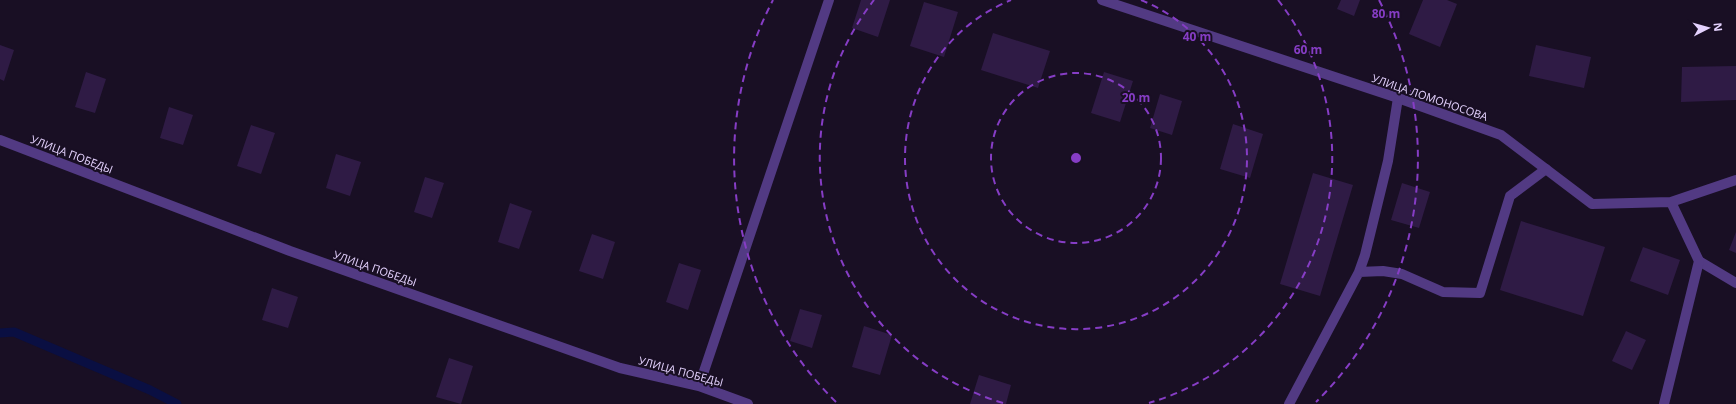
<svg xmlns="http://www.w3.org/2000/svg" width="1736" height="404" font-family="'Open Sans',sans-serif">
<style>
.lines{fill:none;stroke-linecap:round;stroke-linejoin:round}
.stream{stroke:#0a0f42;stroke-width:9}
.building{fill:#2f1b45}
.lane{stroke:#523a83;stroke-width:10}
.street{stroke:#523a83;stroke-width:10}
.ring{fill:none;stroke:#863dc5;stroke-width:2;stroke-dasharray:7 5}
.labels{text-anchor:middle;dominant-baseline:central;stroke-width:4;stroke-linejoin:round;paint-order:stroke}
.street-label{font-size:11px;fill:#e4d2fe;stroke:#190f24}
.centre{fill:#863dc5;stroke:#190f24;stroke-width:2}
.ring-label{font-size:12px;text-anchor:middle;font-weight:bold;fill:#863dc5;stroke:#190f24;stroke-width:4;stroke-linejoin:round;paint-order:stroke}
</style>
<rect width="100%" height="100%" fill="#190f24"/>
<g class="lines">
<path class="stream" d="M0,333L14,332L150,390L177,404"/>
</g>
<path class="building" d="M861,0H890L878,37L852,28Z
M1341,0H1360L1354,16L1337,9Z
M1423,0H1447L1457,4L1440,47L1409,34Z
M924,2L958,12L944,57L910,46Z
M993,33L1050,51L1038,88L981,70Z
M0,45L14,50L4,81L0,79Z
M1536,45L1591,57L1584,88L1529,76Z
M1736,66V100L1681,102L1682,67Z
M86,72L106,79L95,113L75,107Z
M1104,72L1133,81L1120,122L1091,113Z
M1160,94L1182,101L1172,135L1150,128Z
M169,107L193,115L183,145L160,138Z
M1233,124L1263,134L1250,178L1220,169Z
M251,125L275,133L261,174L237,166Z
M336,154L361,162L350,196L326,188Z
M1313,173L1353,185L1320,296L1280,284Z
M425,177L444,183L432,218L414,212Z
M1402,183L1430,192L1419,228L1391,220Z
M510,203L532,211L519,249L498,242Z
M1521,221L1605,247L1583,316L1500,290Z
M1736,232V253L1729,250Z
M592,234L615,242L603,279L579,271Z
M1643,247L1680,260L1668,295L1630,281Z
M679,263L701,270L688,310L666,302Z
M272,288L298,297L288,328L262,320Z
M800,309L822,315L812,348L790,341Z
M864,326L892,335L880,375L852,367Z
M1626,331L1646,340L1632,370L1612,361Z
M449,358L473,366L461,404L436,397Z
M979,375L1011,385L1006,404H970Z"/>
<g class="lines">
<path class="lane" d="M1699,261L1736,283
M1359,272L1383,271L1402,274L1443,292L1480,293L1510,196L1546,169
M1289,404L1359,272L1365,255L1388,161L1398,98"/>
<path class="street" d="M1102,0L1398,98L1501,135L1592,204L1671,202L1736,180
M0,140L290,251L620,368L699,386L748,404
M699,386L829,0
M1664,404L1699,261L1671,202"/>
</g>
<g class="ring">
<circle cx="1076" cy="158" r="85"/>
<path d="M1141 0A171 171 0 1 1 1011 0"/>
<path d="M1003 403A256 256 0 0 1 874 0M1278 0A256 256 0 0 1 1149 403"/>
<path d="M836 402A342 342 0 0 1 773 0M1379 0A342 342 0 0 1 1316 402"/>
</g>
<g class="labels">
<g class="street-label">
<text transform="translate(1430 97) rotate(19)">УЛИЦА ЛОМОНОСОВА</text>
<text transform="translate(72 154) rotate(21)">УЛИЦА ПОБЕДЫ</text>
<text transform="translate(375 268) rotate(19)">УЛИЦА ПОБЕДЫ</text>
<text transform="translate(681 371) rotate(15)">УЛИЦА ПОБЕДЫ</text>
</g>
</g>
<circle cx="1076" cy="158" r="6" class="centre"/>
<g class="ring-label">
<text x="1386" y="18">80 m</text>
<text x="1197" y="41">40 m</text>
<text x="1308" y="54">60 m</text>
<text x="1136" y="102">20 m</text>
</g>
<g transform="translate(1708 28) rotate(84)" stroke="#190f24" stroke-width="3" paint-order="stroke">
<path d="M0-3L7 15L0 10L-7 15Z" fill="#e4d2fe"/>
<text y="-6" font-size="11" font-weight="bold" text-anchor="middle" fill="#e4d2fe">N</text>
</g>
</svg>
